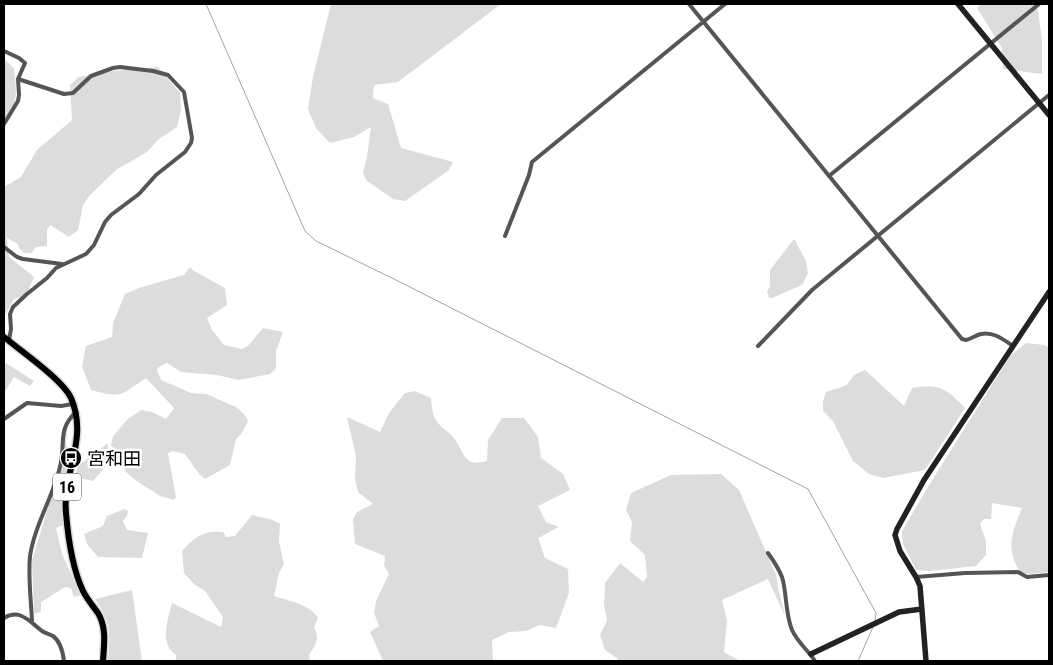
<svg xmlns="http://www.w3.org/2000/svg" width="1053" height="665" font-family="'Roboto Condensed','Noto Sans JP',sans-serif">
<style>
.green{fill:#dcdcdc}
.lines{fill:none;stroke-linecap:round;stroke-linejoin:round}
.stream{stroke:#a3a3a3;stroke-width:1}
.primary-casing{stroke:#dbdbdb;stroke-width:9}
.street{stroke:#555;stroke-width:4}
.secondary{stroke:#222;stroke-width:5.5}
.primary{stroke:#000;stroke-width:6}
.labels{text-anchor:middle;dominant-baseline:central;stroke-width:5;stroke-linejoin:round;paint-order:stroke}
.shield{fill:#fff;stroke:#4c4c4c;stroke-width:1}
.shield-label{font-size:16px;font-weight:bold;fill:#000}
.poi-label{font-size:18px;fill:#000;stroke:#fff;text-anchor:start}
</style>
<rect width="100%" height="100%" fill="#fff"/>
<path class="green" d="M331,4H501L398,82L374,85L373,98L388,104L401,148L453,162L449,170L405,201L393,199L366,180L363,172L367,157L371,127L354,137L330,143L316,128L308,109L313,77Z
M981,4H1037L1042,40V74L1003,69L1002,48L977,8Z
M4,59L14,68C17,93 18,104 4,127Z
M158,67L180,93L181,110L177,127L159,139L147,152L116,170L90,195L83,205L78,230L69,237L50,225L47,230V246L36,247L31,253H24L19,248L18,244L7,238L9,257L34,277L26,296L14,299L4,317V324V187L21,177L37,150L72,120L70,85L79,77L113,71Z
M794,239L806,261L808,273L802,285L772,298H769L767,291L770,287V270Z
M190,267L194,271L225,288L227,305L207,318L212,330L224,345L242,349L248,346L263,328L283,332L276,351V368L270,374L239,380L217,375L181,372L167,363L159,367L157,370L161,380L191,393L206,394L236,407L244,414L248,421L242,433L236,439L230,465L205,479L199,474L185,454L173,451L168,453L176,497L174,500L160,496L135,480L126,472L111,445L113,436L128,419L141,410L152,412L166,419L174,408L146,378C120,395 123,399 91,390L82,366L86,346L112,337L113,323L125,294L139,288L184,275Z
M1026,343L1045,345L1049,348V572L1030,574L1020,572C1005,547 1012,533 1022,508L992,503L991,519H984L980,524L986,541V555L976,566L930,571L916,570L903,544L902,531L931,482L1010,356Z
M4,362L34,381L30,386L14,377L4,393Z
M865,370L904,406L912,388C941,384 945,388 965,408L925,470L883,478L869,474L853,461L833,421L823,411V401L826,392L847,385L854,375Z
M415,391L431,398C432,412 433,420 444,429C447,432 451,434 453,437C465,452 463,468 487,461L488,440L502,418H524L538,437L541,458L563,474L570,490L538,506L546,522L559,527L538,538L545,558L568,569L569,593L556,628L540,625L526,631L509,632L492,640L493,661H383L370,632L379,626L374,613L376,601L389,574L384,566L385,556L355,544L353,519L357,512L373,504L358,492L355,478L356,456L347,417L380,432L389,413L405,393Z
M68,426L66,441L69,464L66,474L62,503L63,525L56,528L62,554L81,595L74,597L71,588L65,587L41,602V612L34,614L32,560L62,462L64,432Z
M108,443L106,466L93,481L75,477L78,466Z
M721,474L739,490L776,575L779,592L785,616L768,579L722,600L727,620L724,652L740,661H618V659L605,650L600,635L607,620L604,604L605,583L620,563L643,582L647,577L645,555L630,541L632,522L626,510L631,493L671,475Z
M125,509L128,511L127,516L123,521L127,530L148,533L142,558L98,557L87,544L84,534L103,526L107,516Z
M252,515L273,520L280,524L279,541L284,564L279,573L274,596C288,601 310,604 318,618L314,627C320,639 316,644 309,655L310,661H176V655C159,644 168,619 172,603L221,627L223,617L205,591L194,584L184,573L182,551C193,538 205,529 223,532L226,537L235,536Z
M132,590L142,661H108C110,631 112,625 95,599Z"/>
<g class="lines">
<path class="stream" d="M206,4L305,231L316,241L400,282L808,489L876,613L875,621
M858,661L873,627"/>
<g class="primary-casing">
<path id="primary" d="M4,337C21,351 63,380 71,398C89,440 62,472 66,513C68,537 73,570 83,591C87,599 93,606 98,613C107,628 104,645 103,661"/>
</g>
<path class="street" d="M689,4L962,339L966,340C971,339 976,335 981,334C993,331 1004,340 1013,346
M4,51L19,58L25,63L18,79L19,95L18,101L4,124
M829,176L1039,4
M505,236L529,175L532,162L725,4
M4,247L17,257L23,259L62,264
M9,340L11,329L10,314L13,307L27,294L47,278L56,268L86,254L94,245L105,222L111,215L139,194L156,175L185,152L191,143L192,138L184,92L168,75L153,71L120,67L113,68L91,76L73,93L64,94L18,79
M758,346L812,290L1049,95
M4,419L27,403L61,406L73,404
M768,553C773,560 779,569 782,577C787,593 785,613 792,630C798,643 808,650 815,661
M916,577L965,573L1018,572L1027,577L1049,575
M4,618C20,608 30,622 42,631C45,633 49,634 53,636C60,641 63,653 64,661
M32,621C31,600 28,577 30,556C35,523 55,494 61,462C65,441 58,429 76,412"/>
<path class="secondary" d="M958,4L1049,115
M811,654L899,612L922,609
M926,661L920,586L916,577L900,551L895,535L897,529L924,480L1049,292"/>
<use href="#primary" class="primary"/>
</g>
<defs>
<g id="bus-disc" transform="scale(1.125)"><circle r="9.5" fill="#000" stroke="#fff"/><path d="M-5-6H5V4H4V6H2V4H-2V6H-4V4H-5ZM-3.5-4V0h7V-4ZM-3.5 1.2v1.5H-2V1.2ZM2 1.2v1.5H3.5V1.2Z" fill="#fff"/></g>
</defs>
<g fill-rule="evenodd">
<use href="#bus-disc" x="71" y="458"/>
</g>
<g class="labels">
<rect class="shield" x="53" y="473.5" width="28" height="27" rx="4"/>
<g class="shield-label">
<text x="67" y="487">16</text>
</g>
<g class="poi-label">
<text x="87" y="458">宮和田</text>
</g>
</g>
<rect width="1053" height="665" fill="none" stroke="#000000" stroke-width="10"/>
</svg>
